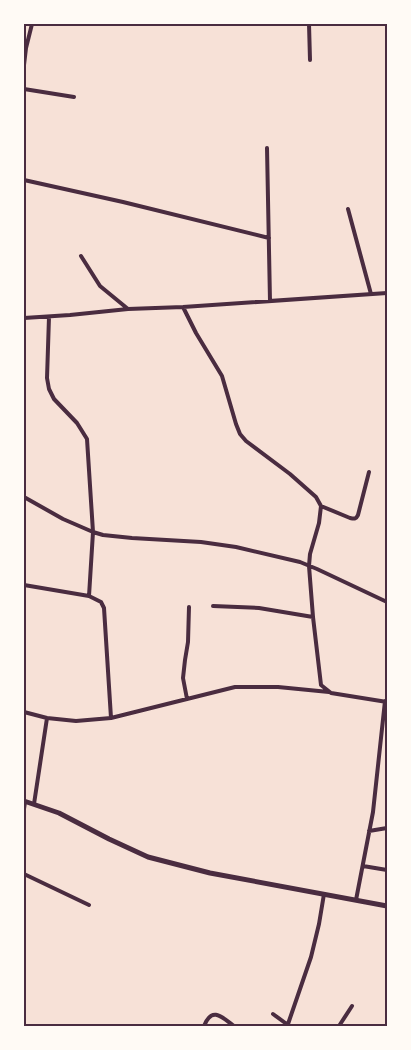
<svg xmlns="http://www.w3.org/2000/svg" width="411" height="1050" font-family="'Roboto Serif',serif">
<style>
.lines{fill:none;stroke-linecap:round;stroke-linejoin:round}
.minor{stroke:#4a2c40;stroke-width:4}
.tertiary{stroke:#4a2c40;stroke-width:5}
.neatline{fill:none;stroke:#4a2c40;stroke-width:2}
</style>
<rect width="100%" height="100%" fill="#f7e1d7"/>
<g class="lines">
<path class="minor" d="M309,24L310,60
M24,65L26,48L32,24
M24,89L74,97
M267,148L270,301
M24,180L123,202L269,238
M348,209L371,294
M81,256L100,286L128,309
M183,307L196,333L222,376L236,424L240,434L246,441L290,474L316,497L321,506L319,523L310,554L309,566L313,617L321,685L331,693L387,702
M49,317L47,378L49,389L54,399L77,423L87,439L93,532L89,596
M24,318L70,315L128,309L183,307L387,293
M24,497L63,519L93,532L103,535L132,538L201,542L236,547L300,562L317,569L387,602
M321,506L350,518C355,519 356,519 358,515L369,472
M24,585L89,596L101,602L104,608L111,718
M213,606L259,608L313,617
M187,699L183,678L185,660L188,642L189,607
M24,712L47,718L76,721L111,718L235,687H278L329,692
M34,804L47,718
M24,809L25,802
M369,831L387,828
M363,866L387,870
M24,874L89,905
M356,900L373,812L385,701
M273,1014L288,1025
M288,1024L311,957L319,924L324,894
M204,1026C212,1006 222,1017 234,1026
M339,1026L352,1006"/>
<path class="tertiary" d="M24,801L59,813L109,839L148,857L210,873L387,906"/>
</g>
<rect width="411" height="1050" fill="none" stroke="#fffaf5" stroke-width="50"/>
<rect x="25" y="25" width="361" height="1000" class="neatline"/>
</svg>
